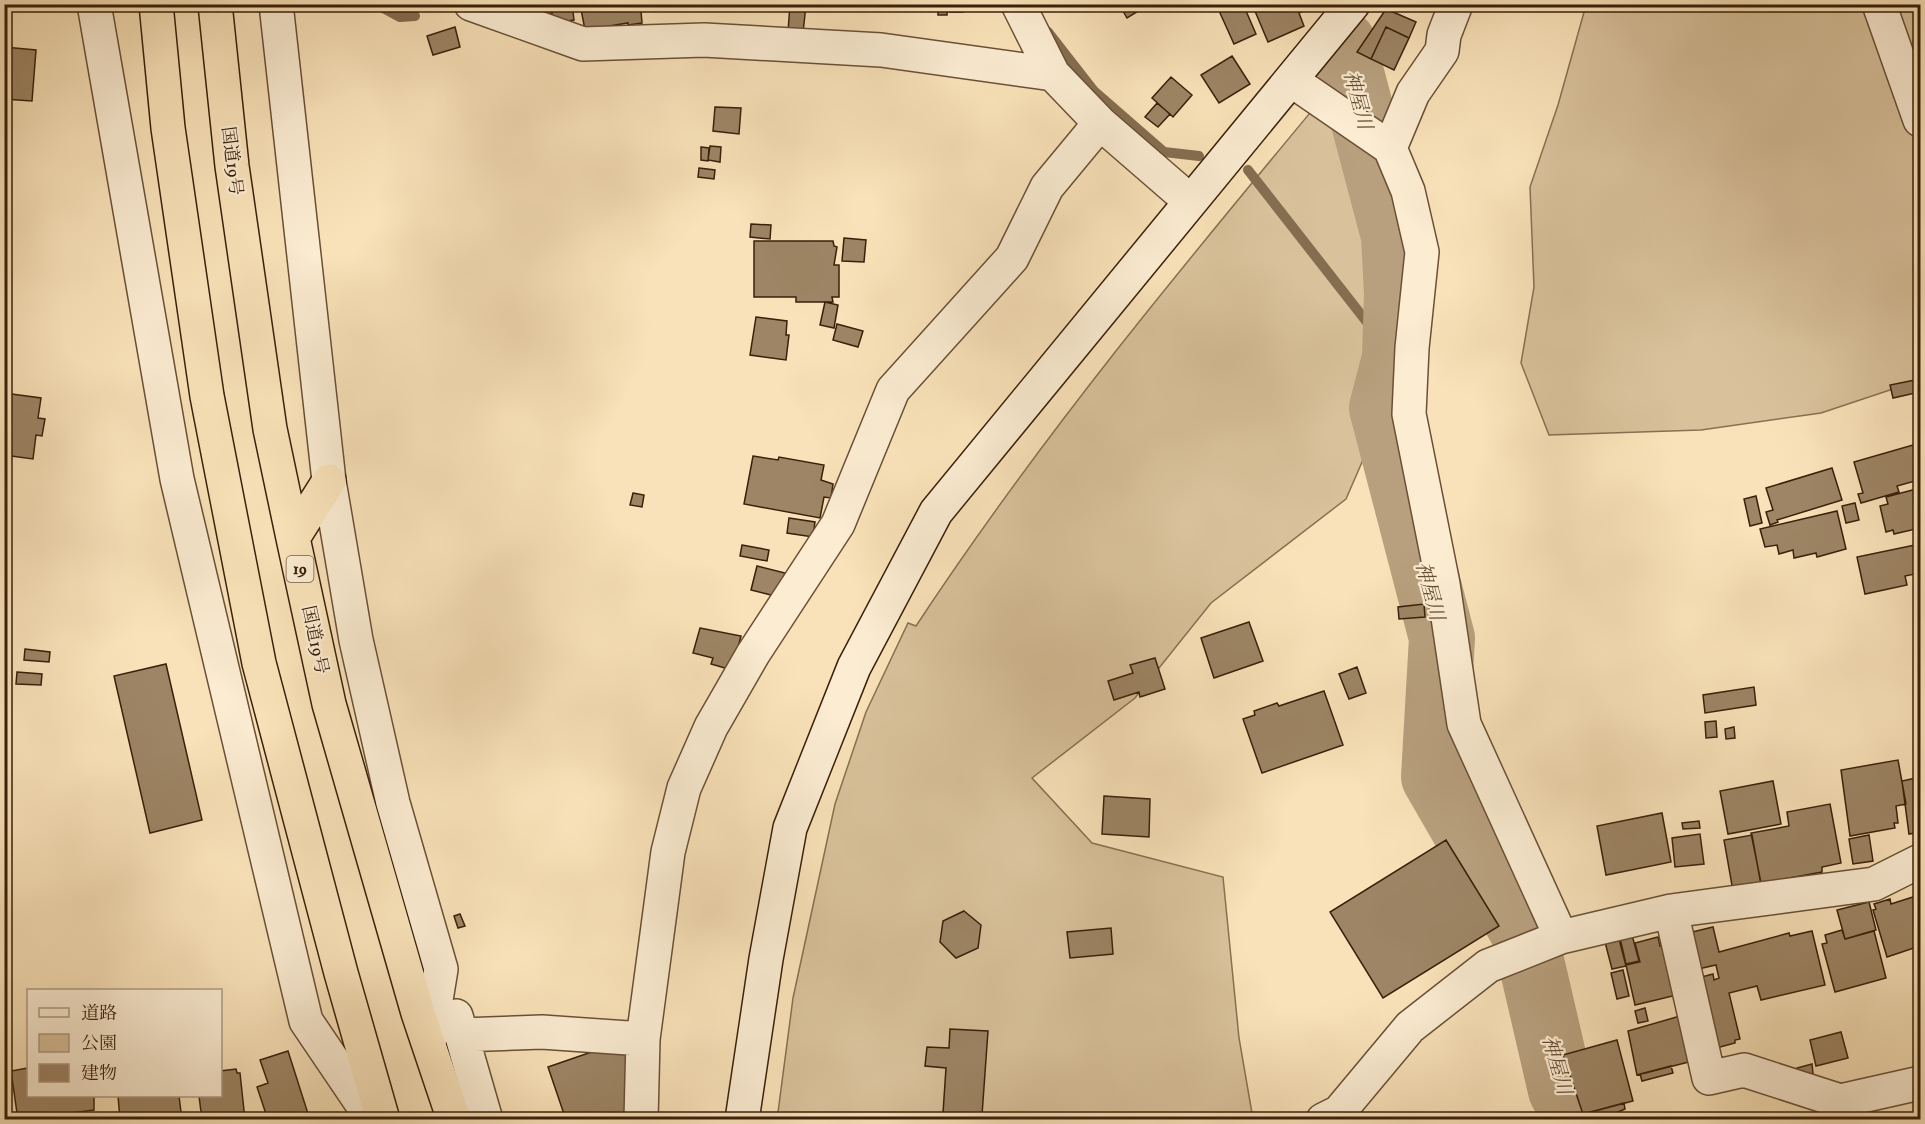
<svg xmlns="http://www.w3.org/2000/svg" width="1925" height="1124" font-family="'IM FELL Double Pica','Noto Serif JP',serif">
<style>
.green{fill:#d8c19b;stroke:#887052;stroke-width:1.5}
.lines{fill:none;stroke-linecap:round;stroke-linejoin:round}
.stream{stroke:#856d50;stroke-width:10}
.river{stroke:#b8a07e;stroke-width:66}
.building{fill:#9d8565;stroke:#39200a;stroke-width:1.5}
.street-casing{stroke:#695036;stroke-width:36}
.secondary-casing{stroke:#39200a;stroke-width:36}
.highway-casing{stroke:#39200a;stroke-width:36}
.street{stroke:#fbecd2;stroke-width:33}
.secondary{stroke:#fbecd2;stroke-width:33}
.highway{stroke:#f9e2b9;stroke-width:33}
.labels{text-anchor:middle;dominant-baseline:central;stroke-width:4.5;stroke-linejoin:round;paint-order:stroke}
.shield{fill:#fbecd2;stroke:#735d46;stroke-width:1.5}
.shield-label{font-size:16px;font-weight:bold;fill:#39200a}
.street-label{font-size:18px;fill:#39200a;stroke:#fbecd2}
.water-label{font-size:20px;font-style:italic;fill:#654d33;stroke:#fbecd2}
</style>
<rect width="100%" height="100%" fill="#f9e2b9"/>
<filter id="stains"><feTurbulence type="fractalNoise" baseFrequency=".00333" numOctaves="4"/><feColorMatrix values="0 0 0 0 .2 0 0 0 0 .09 0 0 0 0 .02 0 0 0 .5 -.17"/></filter>
<radialGradient id="worn" r=".72"><stop offset=".6" stop-color="#630" stop-opacity="0"/><stop offset="1" stop-color="#630" stop-opacity=".3"/></radialGradient>
<path class="green" d="M1586,5H1920V380L1821,413L1701,430L1549,435L1521,363L1534,287L1530,187L1558,105Z
M1339,78L1375,97L1393,189L1413,248L1392,393L1346,499L1211,603L1135,698L1032,778L1092,843L1223,877L1239,1038L1253,1119L777,1120L793,998L835,804L866,712L908,623L916,626C1043,433 1191,256 1339,78Z"/>
<g class="lines">
<path class="stream" d="M376,4L400,17L415,16
M1048,32L1094,91L1164,152L1199,156
M1248,170L1395,358"/>
<path class="river" d="M1343,43L1394,236L1397,293L1395,358L1382,408L1442,638L1434,777L1525,935L1561,1090L1577,1120"/>
</g>
<path class="building" d="M537,4H550L553,18L539,20Z
M550,4H572L574,20L553,23Z
M580,4H673L641,11L642,23L628,25V23L585,30Z
M790,4L806,5L803,33L788,32Z
M938,4H947V15H938Z
M950,4H963V12H950Z
M1119,4H1148V5L1127,18Z
M1216,4H1243L1256,34L1234,44Z
M1252,4H1302L1305,10L1299,13L1304,26L1268,42Z
M1386,9L1416,22L1409,38L1386,27L1371,59L1357,52Z
M455,27L460,47L433,55L427,36Z
M1386,27L1409,38L1394,70L1371,59Z
M4,47L36,50L32,101L4,99Z
M1232,56L1250,84L1219,103L1201,75Z
M1171,77L1192,95L1173,117L1152,98Z
M1157,103L1170,114L1158,127L1145,117Z
M715,107L741,108L739,134L713,131Z
M710,146L721,147L720,162L708,160Z
M701,147L709,148L708,161L701,160Z
M699,168L715,170L714,179L698,177Z
M751,224L771,225L770,239L750,237Z
M844,238L866,240L864,262L842,261Z
M754,241H833L834,246L837,247L834,265H839V297H832L833,302H796V297H754Z
M825,302L838,305L834,328L820,325Z
M756,317L787,321L786,335H789L786,360L750,355Z
M837,324L863,331L858,347L833,340Z
M1920,379V392L1893,398L1890,385Z
M4,393L41,398L38,418L45,419L42,436L36,435L33,459L4,455Z
M1920,443V474L1914,476L1915,481L1897,486L1899,492L1861,503L1858,494L1863,493L1854,462Z
M753,456L778,460L779,457L824,465L821,480L833,484L831,498L824,497L820,518L744,504Z
M1832,468L1842,500L1777,520L1778,522L1770,525L1766,512L1773,510L1766,488Z
M1920,488V528L1894,534L1893,530L1886,532L1880,506L1888,504L1886,497Z
M633,493L644,495L642,507L630,505Z
M1756,496L1762,523L1750,526L1744,499Z
M1855,503L1859,520L1846,523L1842,506Z
M1837,511L1846,549L1817,557L1816,553L1794,558L1793,550L1779,554L1777,545L1765,547L1760,529Z
M789,518L815,522L813,537L787,533Z
M1920,544V573L1905,576L1907,585L1865,594L1857,557Z
M742,545L769,550L767,561L740,556Z
M757,566L785,573L779,597L751,590Z
M1424,604L1425,617L1399,619L1398,607Z
M1249,622L1263,661L1214,678L1201,638Z
M700,628L741,636L732,670L711,664L713,658L693,653Z
M25,649L50,652L49,662L24,660Z
M1155,658L1165,689L1140,697L1139,692L1114,700L1108,681L1133,673L1130,665Z
M166,664L202,820L150,833L114,676Z
M1357,667L1366,693L1349,699L1339,674Z
M17,672L42,674L41,685L16,684Z
M1754,687L1756,705L1705,713L1703,695Z
M1324,691L1343,745L1262,773L1243,719L1255,715L1254,711L1277,703L1279,706Z
M1716,721L1717,737L1706,738L1705,722Z
M1734,727L1735,738L1726,739L1725,729Z
M1898,760L1906,804L1896,806L1898,823H1894L1895,828L1850,836L1841,770Z
M1916,778L1920,804V832L1909,834L1902,781Z
M1773,781L1781,824L1728,834L1720,791Z
M1104,796L1150,799L1149,837L1102,834Z
M1830,804L1841,863L1822,867V872L1761,883L1751,833L1789,826L1787,812Z
M1662,813L1671,862L1606,875L1597,826Z
M1699,821L1700,828L1683,829L1682,823Z
M1700,834L1704,864L1675,867L1672,838Z
M1752,835L1761,885L1733,891L1724,840Z
M1869,835L1873,861L1853,864L1849,839Z
M1446,840L1499,926L1383,998L1330,912Z
M1919,895L1920,946L1887,957L1873,910L1876,909L1874,904L1890,899L1891,904Z
M1869,902L1876,930L1845,939L1837,910Z
M964,911L981,925L978,948L956,958L940,942L943,921Z
M460,914L465,926L458,928L454,916Z
M1713,927L1719,952L1789,933L1790,936L1812,931L1825,985L1761,1000L1757,986L1729,993L1740,1039L1735,1040V1043L1709,1050L1694,979L1713,974L1714,980L1719,978L1716,965L1689,971L1680,935Z
M1111,928L1113,954L1070,958L1067,932Z
M1842,930L1845,939L1874,931L1886,978L1835,992L1822,944L1827,943L1825,935Z
M1632,935L1639,961L1626,964L1620,938Z
M1658,937L1660,946L1669,944L1681,994L1635,1005L1626,965L1640,962L1635,943Z
M1619,939L1626,966L1612,969L1605,942Z
M1623,970L1629,996L1617,999L1611,973Z
M1645,1008L1648,1021L1638,1023L1635,1011Z
M1687,1014L1697,1060L1637,1075L1628,1031Z
M950,1029L988,1031L982,1115L943,1113L946,1068L925,1066L927,1047L949,1048Z
M1841,1032L1848,1058L1816,1066L1810,1040Z
M1617,1040L1633,1101L1583,1114L1563,1055Z
M603,1048L635,1052L628,1120H566L548,1067Z
M288,1051L310,1120H268L257,1087L268,1083L260,1060Z
M1812,1064L1813,1074L1799,1077L1797,1068Z
M1671,1066L1673,1073L1642,1081L1640,1074Z
M28,1068V1096H94V1110L18,1120L11,1071Z
M236,1069L237,1073H240L245,1120H202L199,1096H220V1071Z
M118,1096H179L182,1120H120Z
M1624,1103L1625,1109L1600,1120H1587L1583,1114Z"/>
<g class="lines">
<g class="street-casing">
<path id="street" d="M94,4L177,479L306,1021L373,1120
M276,4L329,481L356,640L393,803L441,969L429,1043
M471,4L583,44L704,40L881,50L1053,74L1100,123L1190,201
M1018,4L1053,74
M1879,4L1920,120
M1291,80L1390,148L1408,191L1422,252L1412,348L1409,414L1443,584L1464,724L1561,937
M1390,148L1413,93L1442,51L1444,35L1456,4
M1671,911L1709,1078L1744,1070L1840,1101L1920,1083
M456,1016L486,1120
M461,1035L542,1032L643,1039
M641,1120L643,1039L668,852L684,788L711,727L753,654L838,524L893,390L1012,258L1047,187L1100,123
M1323,1120L1339,1112L1410,1027L1488,966L1561,937L1671,911L1874,884L1920,861"/>
</g>
<g class="secondary-casing">
<path id="secondary" d="M742,1120L766,959L790,828L854,667L936,512L1353,4"/>
</g>
<g class="highway-casing">
<path id="highway" d="M156,4L168,128L207,396L259,663L341,973L383,1120
M215,4L232,166L270,429L293,538L329,704L418,1013L454,1120
M293,538L329,481"/>
</g>
<use href="#street" class="street"/>
<use href="#secondary" class="secondary"/>
<use href="#highway" class="highway"/>
</g>
<g class="labels">
<rect class="shield" x="286.5" y="556" width="27" height="26" rx="4.5"/>
<g class="shield-label">
<text x="300" y="569">19</text>
</g>
<g class="street-label">
<text transform="translate(232 161) rotate(83)">国道19号</text>
<text transform="translate(315 640) rotate(78)">国道19号</text>
</g>
<g class="water-label">
<text transform="translate(1358 100) rotate(75)">神屋川</text>
<text transform="translate(1430 591) rotate(75)">神屋川</text>
<text transform="translate(1557 1065) rotate(74)">神屋川</text>
</g>
</g>
<rect width="1925" height="1124" fill="none" stroke="#f9e2b9" stroke-width="24"/>
<rect x="6" y="6" width="1913" height="1112" fill="none" stroke="#39200a" stroke-width="3"/>
<rect x="12" y="12" width="1901" height="1100" fill="none" stroke="#39200a" stroke-width="1.5"/>
<rect x="27" y="989" width="195" height="108" fill="#fbecd2" stroke="#ad9a82" stroke-width="1.5"/>
<rect x="39" y="1008" width="30" height="9" fill="#fbecd2" stroke="#ad9a82" stroke-width="1.5"/>
<text x="81" y="1019" font-size="18" fill="#39200a">道路</text>
<rect x="39" y="1034" width="30" height="18" fill="#d8c19b" stroke="#ad9a82" stroke-width="1.5"/>
<text x="81" y="1049" font-size="18" fill="#39200a">公園</text>
<rect x="39" y="1064" width="30" height="18" fill="#9d8565" stroke="#ad9a82" stroke-width="1.5"/>
<text x="81" y="1079" font-size="18" fill="#39200a">建物</text>
<rect width="100%" height="100%" filter="url(#stains)"/>
<rect width="100%" height="100%" fill="url(#worn)"/>
</svg>
